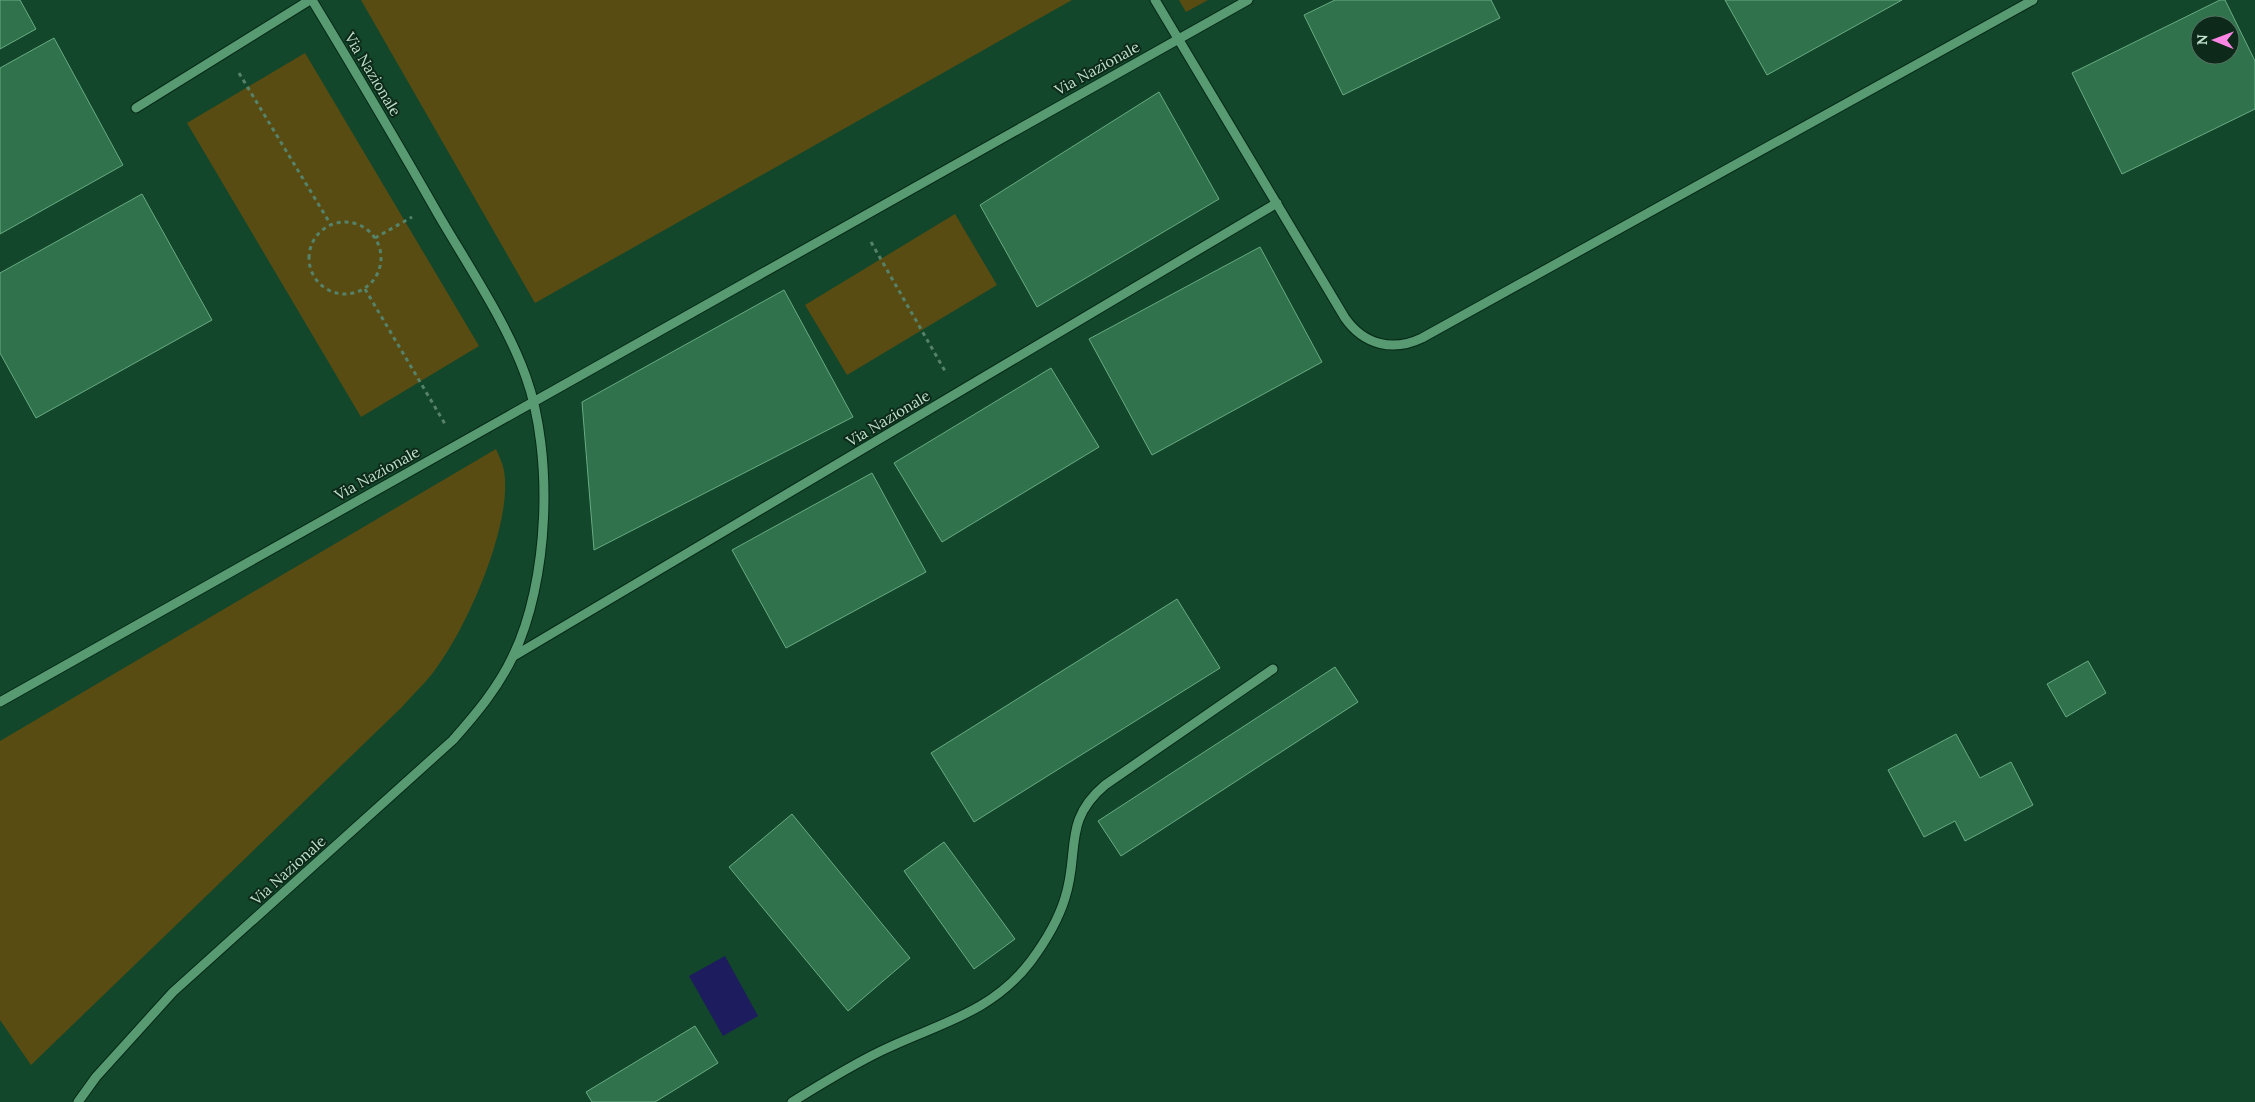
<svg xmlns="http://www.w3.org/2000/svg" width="2255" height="1102" font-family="Lora,serif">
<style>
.green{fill:#594c13}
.water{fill:#1c1c5e}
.building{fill:#2f724c;stroke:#69ab82;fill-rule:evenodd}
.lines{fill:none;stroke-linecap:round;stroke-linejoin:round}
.minor-casing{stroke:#062a17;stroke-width:11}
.path{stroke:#558269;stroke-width:3;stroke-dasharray:4 4;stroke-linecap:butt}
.minor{stroke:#589b72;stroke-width:9}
.labels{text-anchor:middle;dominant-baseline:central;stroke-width:4;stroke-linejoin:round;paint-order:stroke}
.street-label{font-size:15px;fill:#bfe0ca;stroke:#0d2919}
</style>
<rect width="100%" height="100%" fill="#12472b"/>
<path class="green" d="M361,0H1072L535,303Z
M1179,0H1208L1186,12Z
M305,53L479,346L361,417L187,123Z
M955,214L997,285L847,375L805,305Z
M496,449C499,456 503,464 504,471C513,523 468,625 437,667C427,682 413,694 402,707L31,1065L0,1020V741Z"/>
<path class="water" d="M725,956L758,1016L723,1036L689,976Z"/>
<path class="building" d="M0,0H20L36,29L0,49Z
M1335,0H1491L1500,18L1343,95L1304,15Z
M1725,0H1902L1767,75Z
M2220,0H2225L2255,61V109L2122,174L2072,73ZM2200,25H2230V55H2200Z
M54,38L123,165L0,234V68Z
M1159,92L1219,199L1037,307L980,205Z
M142,194L212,320L36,418L0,353V273Z
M1260,247L1322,362L1152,455L1089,339Z
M784,290L853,417L594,550L582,402Z
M1051,368L1099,447L942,542L894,463Z
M872,473L926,572L786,648L732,550Z
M1177,599L1220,668L974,822L931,753Z
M2088,661L2106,693L2066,717L2047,684Z
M1335,667L1358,702L1121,856L1098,821Z
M1956,734L1980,778L2011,762L2033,805L1965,841L1955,821L1924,837L1888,770Z
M792,814L910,958L848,1011L729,867Z
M944,842L1015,939L974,969L904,871Z
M695,1026L718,1063L655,1102H592L586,1092Z"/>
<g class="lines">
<g class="minor-casing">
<path id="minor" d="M1155,0L1345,318C1364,345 1393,352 1422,338L2033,0
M136,108L310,0
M514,656L1277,203
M0,702L1248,0
M78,1102L96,1077L173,992L453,740C476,714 498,688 513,656C549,582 554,455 526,377C507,323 467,264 438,214C397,142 355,71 312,0
M792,1102C821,1084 850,1066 881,1051C936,1024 991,1014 1031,961C1045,942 1058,921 1065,898C1080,852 1062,821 1105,785L1273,669"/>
</g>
<path class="path" d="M239,73L331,225
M309 258a36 36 0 1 1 72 0a36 36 0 1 1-72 0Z
M375,238L412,217
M871,242L945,371
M365,289L445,424"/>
<use href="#minor" class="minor"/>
</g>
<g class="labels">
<g class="street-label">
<text transform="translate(1097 68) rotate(-29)">Via Nazionale</text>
<text transform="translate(373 74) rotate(59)">Via Nazionale</text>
<text transform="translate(888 418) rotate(-31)">Via Nazionale</text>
<text transform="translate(377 473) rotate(-29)">Via Nazionale</text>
<text transform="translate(288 870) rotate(-42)">Via Nazionale</text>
</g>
</g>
<g transform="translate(2215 40) rotate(271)"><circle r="24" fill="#0d2919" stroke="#547260"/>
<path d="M0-4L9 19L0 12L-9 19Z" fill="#fc86e3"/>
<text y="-8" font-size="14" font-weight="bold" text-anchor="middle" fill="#bfe0ca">N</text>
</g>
</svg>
